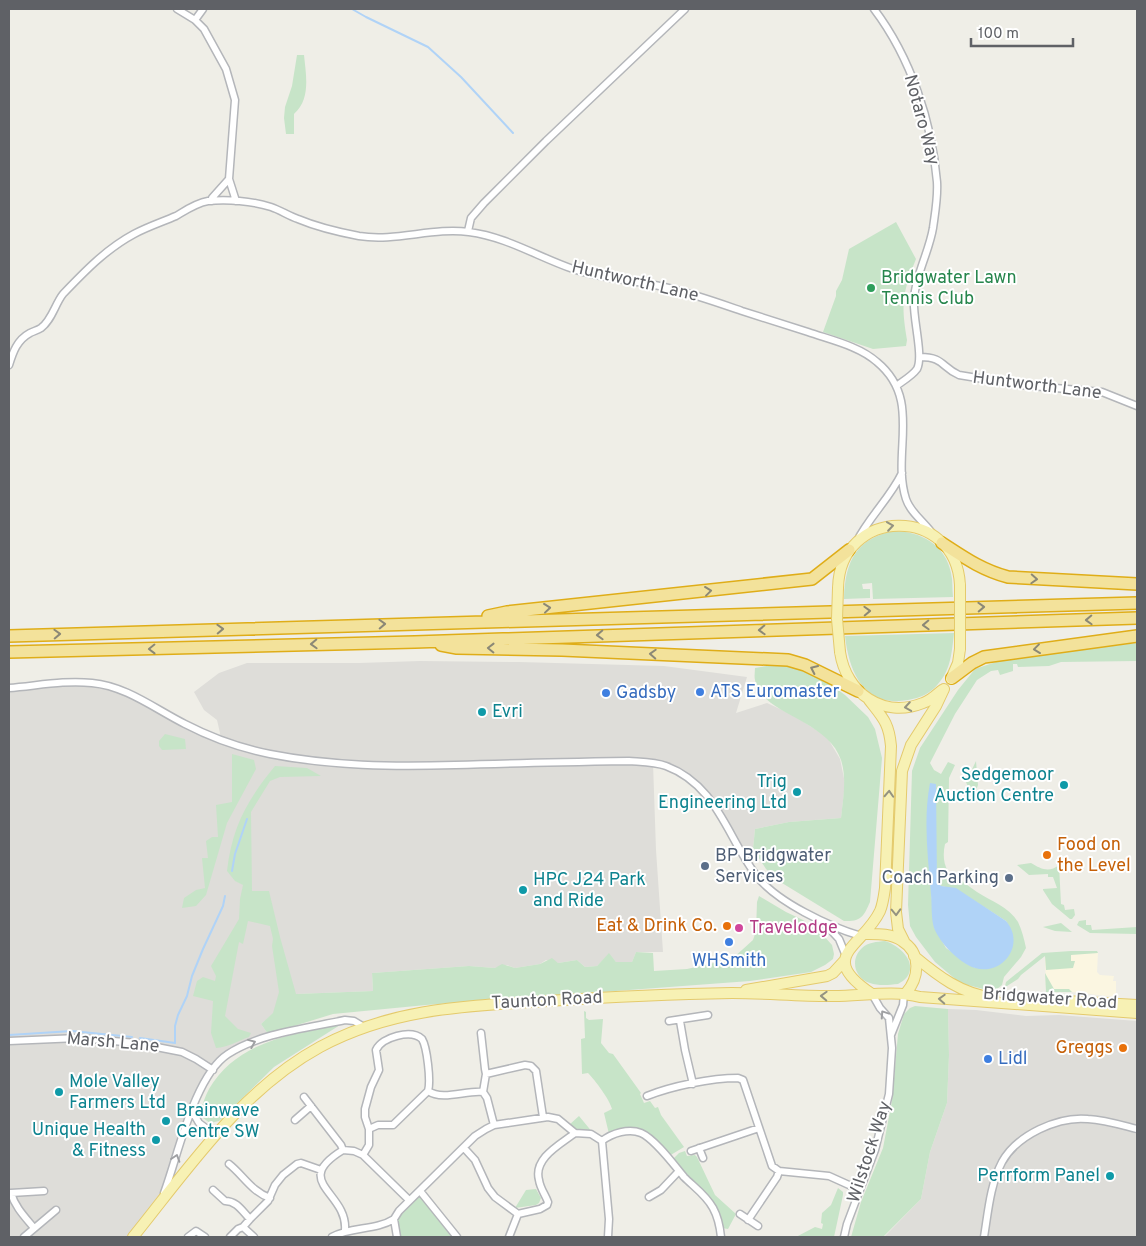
<svg xmlns="http://www.w3.org/2000/svg" width="1146" height="1246" font-family="Overpass,sans-serif">
<style>
.commercial{fill:#fbf6e1}
.industrial{fill:#deddd9}
.green{fill:#c7e4c8;fill-rule:evenodd}
.water{fill:#b0d3f7}
.lines{fill:none;stroke-linecap:round;stroke-linejoin:round}
.stream{stroke:#b0d3f7;stroke-width:2}
.minor-casing{stroke:#b4b6ba;stroke-width:9}
.primary-casing{stroke:#e4ca6c;stroke-width:12}
.motorway-casing{stroke:#dfad18;stroke-width:14}
.minor{stroke:#fff;stroke-width:6}
.primary{stroke:#f7f1b4;stroke-width:10}
.motorway{stroke:#f3e29b;stroke-width:11}
.primary-bridge-casing{stroke:#e4ca6c;stroke-width:12;stroke-linecap:butt}
.primary-bridge{stroke:#f7f1b4;stroke-width:10}
.oneway{stroke:#949381}
.oneway2{stroke:#8b8876}
.oneway3{stroke:#9fa0a3}
.leisure-dot{fill:#2e9e5b;stroke:#fff;stroke-width:2}
.shop-dot{fill:#3f7fe0;stroke:#fff;stroke-width:2}
.culture-dot{fill:#0f9aa8;stroke:#fff;stroke-width:2}
.food-dot{fill:#e8710a;stroke:#fff;stroke-width:2}
.service-dot{fill:#5c6f8a;stroke:#fff;stroke-width:2}
.hotel-dot{fill:#d1479c;stroke:#fff;stroke-width:2}
.labels{text-anchor:middle;dominant-baseline:central;stroke-width:4;stroke-linejoin:round;paint-order:stroke}
.street-label{font-size:18px;fill:#5f6166;stroke:#fff}
.leisure-label{font-size:18px;fill:#27864d;stroke:#fff;text-anchor:start}
.shop-label{font-size:18px;fill:#366cbe;stroke:#fff;text-anchor:start}
.culture-label{font-size:18px;fill:#0d838f;stroke:#fff;text-anchor:start}
.food-label{font-size:18px;fill:#c56008;stroke:#fff;text-anchor:end}
.service-label{font-size:18px;fill:#4e5e75;stroke:#fff;text-anchor:start}
.hotel-label{font-size:18px;fill:#b23c85;stroke:#fff;text-anchor:start}
</style>
<rect width="100%" height="100%" fill="#efeee7"/>
<path class="commercial" d="M1098,953L1097,972L1100,975L1114,976L1113,981H1116V997L1072,992H1046L1045,955Z"/>
<path class="industrial" d="M420,661L519,662L664,666L747,677L736,713L767,703L793,715L827,737L840,759L845,783L841,818L789,822L755,829L753,849L744,857L723,817L692,780L653,763L656,850L663,952H636L632,962H616L609,954L597,966L585,967L577,960L558,963L546,960L540,964L515,968L507,965L495,968L469,966L372,973L373,991L296,994L261,1024L268,1034L228,1054L203,1084L160,1204L133,1237H9V688L53,683L109,687L219,739L220,733L217,720L204,710L194,692L219,673L247,663H359Z
M948,1009L976,1010L1026,1016L1059,1015L1137,1021V1237H884L921,1199L930,1152L947,1103L949,1055Z"/>
<path class="green" d="M297,55H304C306,75 311,99 294,114V134H286L284,118L285,107L292,86Z
M896,222L916,259C902,294 901,304 907,340L906,346L873,349L823,332L836,296V291L842,280L849,249Z
M894,531C920,531 946,545 951,573C953,581 952,589 953,597L873,599L872,583L862,584L863,589H870V598L844,599C845,559 858,538 894,531Z
M954,633C952,651 951,670 938,684C931,693 920,698 908,700C864,708 849,672 845,636Z
M1137,643V661L1061,662L1049,666L1018,667L1017,664H1013V671L1000,675L998,670L991,671L977,680L955,714L930,763L934,770L941,774L948,762L955,765L949,778L948,842L945,844C943,853 943,863 948,871C958,878 967,885 977,892C991,901 1009,907 1018,922C1022,930 1024,939 1026,948L1021,957L1004,977L1002,985L997,989L991,991L960,983L935,962L916,937L910,926L908,905L912,771L920,748L958,690L975,669L1005,659ZM929,862L936,863L937,882L941,886L956,889L1006,921L1009,926L975,968L946,948L934,927Z
M778,664L800,666L815,673L845,695L868,717L875,729L882,758L870,902C864,916 861,922 844,921L782,883L766,869L753,849L755,829L789,822L841,818C843,798 847,779 841,760C828,719 760,714 755,680C754,676 755,672 755,668Z
M165,734L185,739L186,749L162,750L159,746V741Z
M232,754L254,760L256,769L227,823L206,895L196,906L182,908L184,898L196,890L205,888L202,858H208L206,841L212,837H218L216,805L232,802Z
M976,761L978,785L975,794L968,787L966,782Z
M275,766L307,768L321,776L280,777L270,781L251,812L252,891H269L280,937L296,994L373,991L372,973L469,966L495,968L502,964L515,968L540,964L552,958L558,963L577,960L585,967L597,966L609,953L616,962H632L636,952L653,953L654,971L687,969L732,959L753,940L756,931L757,902L759,896L786,912L803,920L823,935L832,945L834,954L833,959L825,965L811,972L750,981L426,1005L333,1014L268,1034L261,1024L273,1013L279,992L272,946L273,939L270,926L248,921L243,944L239,942L225,1016L238,1029L251,1033L249,1037C238,1041 228,1047 216,1048L211,1033L213,1001L193,996L197,981L203,977L215,981L216,976L211,966L239,919L240,899L243,885L235,881L227,871C232,827 247,800 275,766Z
M1031,863C1041,869 1049,873 1059,865L1061,904L1064,905L1065,910L1074,909L1075,915L1072,919H1070L1052,904L1043,890V889L1057,888L1053,877H1048V874L1029,875L1017,865Z
M1086,920V925H1091L1092,930L1137,927V934L1090,933L1077,925L1079,921Z
M1061,923L1072,932L1055,931L1043,927Z
M885,941C898,945 918,961 907,977C905,980 901,982 898,984C889,985 878,986 870,983C854,978 850,959 862,948C868,942 877,942 885,941Z
M1071,951H1097L1098,953L1071,955V961H1075L1073,968L1046,970L1045,956L1021,975L1018,979L1007,986H1005L1006,982L1042,953Z
M1045,973L1054,989H1069L1072,992H1046Z
M915,1006L948,1009L949,1055L947,1103L930,1152L921,1199L883,1237H851L861,1202L883,1148L892,1101L898,1034L904,1014L910,1008Z
M584,1011L586,1012V1018L589,1020L603,1019L601,1043L609,1053L613,1054L641,1093L640,1094L644,1103L650,1101L655,1108L658,1107L661,1115L684,1147L669,1156L645,1133L609,1134L604,1113L612,1109C610,1100 595,1080 588,1073L582,1074L581,1039L585,1038Z
M340,1025L274,1067L219,1121L210,1123L203,1118L200,1111C203,1104 205,1096 209,1089C236,1042 291,1034 340,1025Z
M579,1116L593,1133L572,1129L569,1125Z
M685,1151L687,1156L695,1155L697,1157L715,1195L736,1214L728,1229L722,1228L721,1221L672,1160L679,1153Z
M838,1188L843,1192V1195L834,1237H796L815,1227L822,1229L823,1224L821,1223L822,1213L831,1205Z
M536,1189L541,1198L539,1203L536,1205L515,1208L526,1190Z
M420,1191L457,1237H397L394,1219Z"/>
<path class="water" d="M930,783L936,784L937,882L941,886L956,888L1006,921C1026,944 1003,976 975,968C959,963 940,943 934,928C931,918 932,905 931,894C928,858 923,819 930,783Z"/>
<g class="lines">
<path class="stream" d="M352,9L366,17L428,47L461,77L513,133
M232,871L235,854L247,819
M9,1035L72,1031L132,1037
M140,1038L175,1043V1026L178,1015L187,996L192,976L203,949L223,906L225,896"/>
<g class="minor-casing">
<path id="minor" d="M177,9L195,20L204,29L226,69L235,100L229,179L212,198V201
M874,9C911,58 932,122 937,182C938,198 935,213 933,228C929,252 916,274 914,298C912,316 924,356 917,369C912,376 903,381 896,386
M195,20L203,9
M229,179L236,201
M468,231L471,218L484,203L546,141L685,9
M920,357C944,357 941,367 959,375L1020,385L1102,392L1137,406
M9,365C13,352 17,340 30,333C34,331 38,330 41,328C52,320 55,304 63,294C84,272 106,249 134,234C147,227 162,222 176,216C186,210 196,203 208,201C227,199 252,201 271,207C280,210 289,216 298,219C317,227 338,232 359,236C396,242 433,227 469,232C507,237 538,257 573,269C602,279 634,280 664,287C691,293 716,302 742,311C764,318 786,325 808,332C831,340 859,346 877,362C923,400 891,452 906,499C911,514 926,523 934,536
M857,541C869,517 890,498 902,473
M9,688C36,686 64,680 92,683C126,686 155,709 185,724C212,738 240,748 270,754C331,766 393,767 455,765C513,763 571,762 629,761C641,762 655,762 666,766C717,785 727,837 756,875C776,902 830,927 861,936
M825,924L839,939L846,956
M669,1021L708,1015
M680,1021L685,1050L693,1084
M481,1033L485,1069L486,1074
M891,1035L903,1005L904,994
M9,1041L78,1038L136,1043L182,1052L196,1059L213,1070
M483,1092L486,1074L525,1065L531,1066L536,1071L543,1117
M647,1096C672,1086 711,1078 738,1078L743,1080L772,1166L779,1171L829,1176L860,1190
M304,1097L341,1145L343,1150
M192,1111L199,1123L215,1135
M295,1120L311,1106
M369,1129L365,1117V1109L371,1087L379,1070L376,1050C382,1037 411,1029 422,1039C427,1047 431,1081 428,1091
M602,1141C612,1133 629,1128 641,1133C655,1139 674,1165 684,1177C694,1187 706,1195 713,1208C718,1217 720,1227 721,1237
M602,1141L609,1219L608,1237
M464,1148L475,1160L488,1188L495,1197L518,1214
M699,1148L703,1158
M691,1151L759,1128
M363,1155L369,1145V1129L378,1125H393L428,1091C443,1101 466,1090 483,1092L487,1098L494,1125
M229,1164C243,1175 252,1192 270,1198
M213,1190L225,1201C237,1201 242,1211 250,1219
M420,1191L457,1237
M9,1193H11C15,1207 25,1217 34,1228
M11,1193L44,1191
M164,1193C178,1156 194,1076 228,1054C260,1033 308,1028 345,1020L354,1021L364,1027
M649,1197L661,1190L679,1171
M740,1214L758,1226
M748,1220L777,1177L779,1171
M243,1227L254,1237
M345,1230C348,1192 290,1182 343,1150L354,1151L363,1155L409,1200
M24,1237L56,1210
M188,1237L196,1231L205,1237
M230,1237L238,1229L243,1227L250,1219L268,1201L275,1185L283,1175L297,1164L301,1163L321,1170
M332,1237C352,1226 375,1231 394,1219
M397,1237L394,1219L399,1211L475,1136L486,1129L494,1125L548,1117L558,1119L575,1133L591,1134L602,1141
M509,1237L518,1214L540,1209L547,1205L548,1202C545,1194 540,1188 539,1180C533,1158 561,1144 575,1133
M844,1237L847,1224L875,1150L889,1094L892,1048L889,1018L880,1008L872,994
M984,1237C988,1213 990,1185 1002,1162C1017,1135 1058,1116 1088,1119C1105,1120 1121,1125 1137,1129"/>
</g>
<g class="primary-casing">
<path id="primary" d="M838,588C840,506 956,505 960,585
M840,652C846,693 883,719 923,703C930,701 936,695 942,690
M951,679L958,663L960,649
M869,700C883,718 889,723 891,746L885,888C884,895 883,904 880,911C863,947 815,956 872,994
M863,934C876,934 891,933 902,941C922,953 919,978 906,993
M904,941L898,929L896,912L902,771L911,745L936,706L944,689
M914,956C938,976 961,994 994,998
M746,990L827,976L833,973L845,960
M1066,1001L1137,1005
M133,1237C188,1169 241,1090 320,1047C392,1008 467,1006 547,1001C608,997 670,994 732,993C764,993 796,996 829,996C858,997 892,989 920,997L1137,1013"/>
</g>
<g class="motorway-casing">
<path id="motorway" d="M942,543C965,558 982,570 1008,577L1137,584
M488,616L507,612L812,579L849,550
M9,636L1137,603
M441,645L457,648L562,650L788,660L805,665L858,691
M9,652L415,642L1137,618
M952,678L972,663L984,657L1137,636"/>
</g>
<use href="#minor" class="minor"/>
<use href="#primary" class="primary"/>
<use href="#motorway" class="motorway"/>
<g class="primary-bridge-casing">
<path id="primary-bridge" d="M838,588L837,619L840,652
M960,649V585"/>
</g>
<use href="#primary-bridge" class="primary-bridge"/>
</g>
<defs><path id="oneway-chevron" d="M-2-3.5L2.5 0L-2 3.5" fill="none" stroke-width="1.6" stroke-linecap="round" stroke-linejoin="round" transform="scale(1.25)"/></defs>
<g class="oneway">
<use href="#oneway-chevron" transform="translate(890 526) rotate(-8)"/>
<use href="#oneway-chevron" transform="translate(908 707) rotate(171)"/>
<use href="#oneway-chevron" transform="translate(889 794) rotate(-87)"/>
<use href="#oneway-chevron" transform="translate(896 912) rotate(88)"/>
<use href="#oneway-chevron" transform="translate(824 996) rotate(-178)"/>
<use href="#oneway-chevron" transform="translate(942 999) rotate(-177)"/>
</g>
<g class="oneway2">
<use href="#oneway-chevron" transform="translate(1034 579) rotate(3)"/>
<use href="#oneway-chevron" transform="translate(708 591) rotate(-7)"/>
<use href="#oneway-chevron" transform="translate(981 607) rotate(-2)"/>
<use href="#oneway-chevron" transform="translate(547 608) rotate(-6)"/>
<use href="#oneway-chevron" transform="translate(867 611) rotate(-2)"/>
<use href="#oneway-chevron" transform="translate(1089 620) rotate(178)"/>
<use href="#oneway-chevron" transform="translate(382 624) rotate(-2)"/>
<use href="#oneway-chevron" transform="translate(926 625) rotate(178)"/>
<use href="#oneway-chevron" transform="translate(220 629) rotate(-2)"/>
<use href="#oneway-chevron" transform="translate(762 630) rotate(178)"/>
<use href="#oneway-chevron" transform="translate(57 634) rotate(-2)"/>
<use href="#oneway-chevron" transform="translate(600 635) rotate(178)"/>
<use href="#oneway-chevron" transform="translate(314 644) rotate(178)"/>
<use href="#oneway-chevron" transform="translate(491 648) rotate(-179)"/>
<use href="#oneway-chevron" transform="translate(152 649) rotate(179)"/>
<use href="#oneway-chevron" transform="translate(1037 649) rotate(173)"/>
<use href="#oneway-chevron" transform="translate(653 654) rotate(-177)"/>
<use href="#oneway-chevron" transform="translate(814 669) rotate(-155)"/>
</g>
<g class="oneway3">
<use href="#oneway-chevron" transform="translate(884 1014) rotate(-124)"/>
<use href="#oneway-chevron" transform="translate(252 1043) rotate(-22)"/>
<use href="#oneway-chevron" transform="translate(176 1158) rotate(-72)"/>
</g>
<circle class="leisure-dot" cx="871" cy="288" r="5"/>
<g class="shop-dot">
<circle cx="700" cy="692" r="5"/>
<circle cx="606" cy="693" r="5"/>
<circle cx="729" cy="942" r="5"/>
<circle cx="988" cy="1059" r="5"/>
</g>
<g class="culture-dot">
<circle cx="482" cy="712" r="5"/>
<circle cx="1064" cy="785" r="5"/>
<circle cx="797" cy="792" r="5"/>
<circle cx="523" cy="890" r="5"/>
<circle cx="59" cy="1092" r="5"/>
<circle cx="166" cy="1121" r="5"/>
<circle cx="156" cy="1140" r="5"/>
<circle cx="1110" cy="1176" r="5"/>
</g>
<g class="food-dot">
<circle cx="1047" cy="855" r="5"/>
<circle cx="727" cy="926" r="5"/>
<circle cx="1123" cy="1048" r="5"/>
</g>
<g class="service-dot">
<circle cx="705" cy="866" r="5"/>
<circle cx="1009" cy="878" r="5"/>
</g>
<circle class="hotel-dot" cx="739" cy="928" r="5"/>
<g class="labels">
<g class="street-label">
<text transform="translate(921 120) rotate(75)">Notaro Way</text>
<text transform="translate(635 282) rotate(13)">Huntworth Lane</text>
<text transform="translate(1037 386) rotate(7)">Huntworth Lane</text>
<text transform="translate(1050 999) rotate(4)">Bridgwater Road</text>
<text transform="translate(547 1001) rotate(-3)">Taunton Road</text>
<text transform="translate(113 1043) rotate(5)">Marsh Lane</text>
<text transform="translate(870 1152) rotate(-72)">Wilstock Way</text>
</g>
<g class="leisure-label">
<text x="881" y="278">Bridgwater Lawn<tspan x="881" dy="21">Tennis Club</tspan></text>
</g>
<g class="shop-label">
<text x="710" y="692">ATS Euromaster</text>
<text x="616" y="693">Gadsby</text>
<text x="729" y="961" text-anchor="middle">WHSmith</text>
<text x="998" y="1059">Lidl</text>
</g>
<g class="culture-label">
<text x="492" y="712">Evri</text>
<text x="1054" y="775" text-anchor="end">Sedgemoor<tspan x="1054" dy="21">Auction Centre</tspan></text>
<text x="787" y="782" text-anchor="end">Trig<tspan x="787" dy="21">Engineering Ltd</tspan></text>
<text x="533" y="880">HPC J24 Park<tspan x="533" dy="21">and Ride</tspan></text>
<text x="69" y="1082">Mole Valley<tspan x="69" dy="21">Farmers Ltd</tspan></text>
<text x="176" y="1111">Brainwave<tspan x="176" dy="21">Centre SW</tspan></text>
<text x="146" y="1130" text-anchor="end">Unique Health<tspan x="146" dy="21">&amp; Fitness</tspan></text>
<text x="1100" y="1176" text-anchor="end">Perrform Panel</text>
</g>
<g class="food-label">
<text x="1057" y="845" text-anchor="start">Food on<tspan x="1057" dy="21">the Level</tspan></text>
<text x="717" y="926">Eat &amp; Drink Co.</text>
<text x="1113" y="1048">Greggs</text>
</g>
<g class="service-label">
<text x="715" y="856">BP Bridgwater<tspan x="715" dy="21">Services</tspan></text>
<text x="999" y="878" text-anchor="end">Coach Parking</text>
</g>
<g class="hotel-label">
<text x="749" y="928">Travelodge</text>
</g>
</g>
<rect width="1146" height="1246" fill="none" stroke="#5f6166" stroke-width="20"/>
<path d="M971 38v8h102v-8" fill="none" stroke="#5f6166" stroke-width="2.5"/>
<text x="978" y="38" font-size="15" fill="#5f6166" stroke="#ffffff" stroke-width="4" paint-order="stroke">100 m</text>
</svg>
